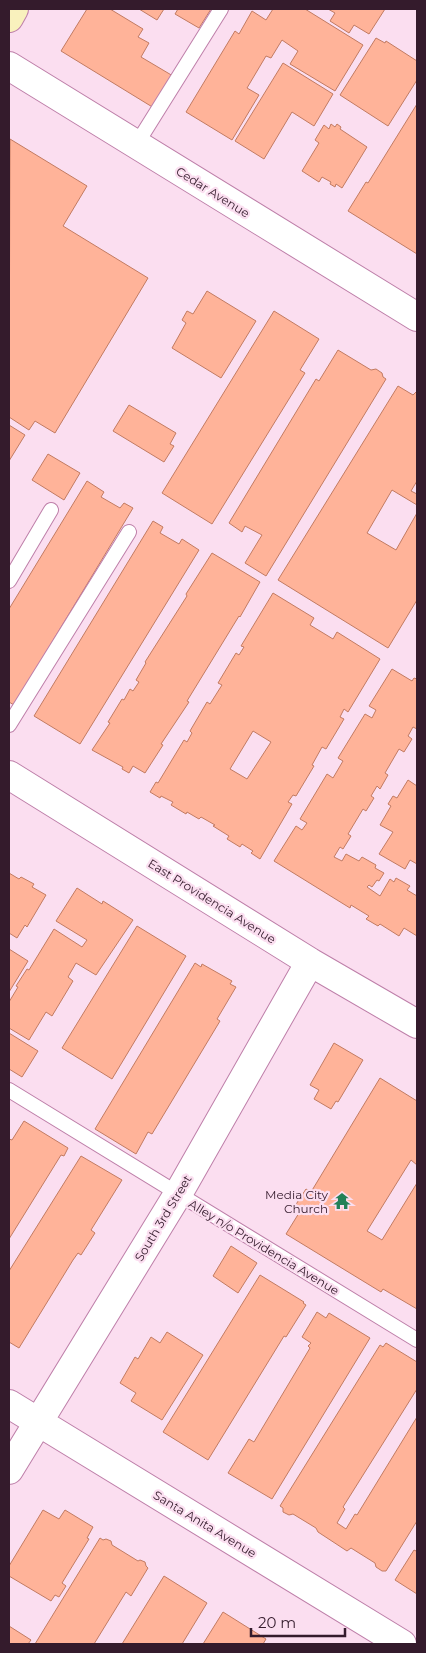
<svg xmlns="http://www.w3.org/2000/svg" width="426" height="1653" font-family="Montserrat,sans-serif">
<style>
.building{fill:#ffb399;stroke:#c27b62;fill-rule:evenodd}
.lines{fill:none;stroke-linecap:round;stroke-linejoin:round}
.lane-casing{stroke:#be7fa9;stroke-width:16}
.street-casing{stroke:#be7fa9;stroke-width:30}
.secondary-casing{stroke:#be7fa9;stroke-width:30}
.lane{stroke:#fff;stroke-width:14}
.street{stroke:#fff;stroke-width:28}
.secondary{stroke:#f9f1bd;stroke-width:28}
.labels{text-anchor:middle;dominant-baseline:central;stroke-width:4.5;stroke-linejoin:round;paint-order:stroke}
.street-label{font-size:12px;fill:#341b2c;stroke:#fbdef0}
.poi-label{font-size:12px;fill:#341b2c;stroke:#fbdef0;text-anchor:end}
</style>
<rect width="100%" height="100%" fill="#fbdef0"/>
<path class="building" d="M87,9H110L143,29L138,37L149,43L141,57L173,76L154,108L61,51Z
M139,9H164L157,20Z
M178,9H211L199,28L175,14Z
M273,9H305L363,45L335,91L290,64L298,51L282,40L271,58L266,56L247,88L259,95L232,140L186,112L235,31L239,34L252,11L266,20Z
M328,9H385L369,34L354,25L349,33L330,21L335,13Z
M376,38L385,43L386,41L417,61V80L388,126L340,95Z
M283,63L333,94L314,126L292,112L264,159L235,141Z
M417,104V254L348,211L366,182L368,183Z
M331,124L335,127L337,124L341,127L340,129L367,147L342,188L336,184L335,187L330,184L331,182L322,177L319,182L302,171L319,143L315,140L324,125L329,129Z
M10,139L87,186L63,226L148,278L55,433L35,421L29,430L9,417Z
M207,291L256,321L221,378L172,348L186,323L182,320L187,311L193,314Z
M274,311L319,339L300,370L305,373L212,524L162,493Z
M338,350L371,370L376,369L382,373L383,377L386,379L266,576L245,563L262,535L245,526L242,532L229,523L316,379L319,381Z
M398,386L413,395L416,392L417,393V481L411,491L417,494V505L392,490L367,533L396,550L417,513V600L388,648L278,580Z
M129,405L176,433L170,444L174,446L164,462L113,431Z
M9,425L25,435L9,461Z
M48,454L80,473L64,500L32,480Z
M87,481L104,492L101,497L120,508L124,503L133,508L14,705L9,702V609Z
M153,521L163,527L160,533L179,544L182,539L199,550L80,744L34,716Z
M212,553L260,582L240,617L239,616L187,701L189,702L161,744L163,745L145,773L133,766L129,773L122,769L123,767L92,750L110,723L108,722L122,699L124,700L130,689L133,691L139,682L136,680L146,663L145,662L187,596L186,594Z
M273,593L314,618L310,625L333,639L337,632L380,659L348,712L344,709L340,717L344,719L326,749L322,747L312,765L314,766L296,796L293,795L288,802L292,804L260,859L251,853L253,851L242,844L240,847L227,839L229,836L213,826L215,825L201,817L199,819L187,812L186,814L171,805L173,802L161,796L160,798L150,792L156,782L158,783L184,740L187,742L192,733L190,731L207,702L210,704L222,685L218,683L236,653L239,655L244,647L241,646ZM253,731L271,742L247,779L230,769Z
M392,669L412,681L414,678L417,679V729L413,727L408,736L412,739L404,752L399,749L385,773L388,775L380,789L377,786L371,796L374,798L366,811L363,809L348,834L351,836L343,849L340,847L334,857L342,861L346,854L359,861L362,857L376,865L375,868L384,873L379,881L377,880L372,887L369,885L367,887L380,896L390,879L394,882L396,878L410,886L407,890L417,896V936L404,928L399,936L380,924L378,926L366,919L369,916L351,905L350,908L274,861L296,826L302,830L307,823L300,819L327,774L333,778L343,761L338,758L365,714L372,718L376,710L369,706Z
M408,780L417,786V864L410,860L405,869L379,854L393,832L380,825L391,806L388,804L393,796L397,798Z
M9,873L19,879L21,877L34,884L32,887L46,895L27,927L25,925L17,938L9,933Z
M77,888L102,904L103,901L133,920L96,975L76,963L68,977L73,981L52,1016L46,1012L29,1040L9,1028V1002L18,987L16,986L27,969L29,970L54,929L82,947L87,940L56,921Z
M137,926L186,956L112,1079L62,1048Z
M9,949L28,961L9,992Z
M195,963L201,967L202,964L232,981L230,984L236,987L217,1019L220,1021L152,1134L148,1132L136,1154L95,1129Z
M9,1033L38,1051L22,1077L9,1069Z
M334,1043L363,1060L338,1102L336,1101L331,1109L314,1099L319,1090L310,1085Z
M380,1078L417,1101V1165L411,1160L367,1231L382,1240L417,1183V1309L383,1289L381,1292L286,1234L299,1213L293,1209L306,1189L311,1192Z
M24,1121L68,1148L64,1156L61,1155L9,1239V1139L12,1140Z
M81,1156L122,1180L91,1230L95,1233L81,1255L78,1253L73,1260L19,1348L9,1342V1271Z
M231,1246L257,1263L238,1293L213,1276Z
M260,1275L304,1302L303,1303L306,1305L286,1337L284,1336L208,1460L163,1432Z
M317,1312L326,1318L329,1313L370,1338L272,1499L228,1473L249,1439L254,1442L310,1348L308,1346L311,1343L302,1337Z
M167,1332L203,1355L162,1420L131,1401L136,1393L120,1383L135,1357L138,1359L151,1337L160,1343Z
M386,1343L417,1362V1389L343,1507L345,1509L337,1523L346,1529L355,1514L357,1515L417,1417V1521L386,1571H382L376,1567L375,1563L351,1548L347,1551L318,1532L316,1528L293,1514L289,1515L283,1512V1508L280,1506L380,1345L383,1347Z
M43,1510L59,1519L65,1510L93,1527L87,1538L89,1539L62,1583L66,1586L59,1597L55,1595L51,1601L9,1576V1566Z
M100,1538L103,1540L106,1539L111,1541L112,1545L138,1561L140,1560L145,1562L146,1566L148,1568L131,1596L126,1592L94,1644H35Z
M417,1548V1594L395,1580L414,1550L416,1551Z
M164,1576L207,1603L182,1644H122Z
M223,1612L266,1639L263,1644H203Z
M9,1626L31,1640L28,1644H9Z"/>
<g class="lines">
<g class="lane-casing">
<path id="lane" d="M136,145L221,9
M9,581L51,510
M9,725L129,532
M9,1090L417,1340"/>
</g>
<g class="street-casing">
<path id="street" d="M9,66L417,317
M9,775L310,962L417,1024
M9,1404L402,1644
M9,1470L178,1194L310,962"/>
</g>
<g class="secondary-casing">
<path id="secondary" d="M9,18L14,9"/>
</g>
<use href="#lane" class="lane"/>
<use href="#street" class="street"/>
<use href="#secondary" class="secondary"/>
</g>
<defs>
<g id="temple-bare" transform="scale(1.35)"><path d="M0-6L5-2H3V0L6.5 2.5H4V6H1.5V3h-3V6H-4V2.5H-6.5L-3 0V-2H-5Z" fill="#228057" stroke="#fbdef0" stroke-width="2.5" paint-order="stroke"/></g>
</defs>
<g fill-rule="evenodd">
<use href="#temple-bare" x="342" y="1201"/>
</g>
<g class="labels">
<g class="street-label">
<text transform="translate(213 192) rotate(32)">Cedar Avenue</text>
<text transform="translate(212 901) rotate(32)">East Providencia Avenue</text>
<text transform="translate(163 1218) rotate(-59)">South 3rd Street</text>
<text transform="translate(264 1247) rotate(31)">Alley n/o Providencia Avenue</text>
<text transform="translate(205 1524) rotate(31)">Santa Anita Avenue</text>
</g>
<g class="poi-label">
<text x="328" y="1194">Media City<tspan x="328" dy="14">Church</tspan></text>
</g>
</g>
<rect width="426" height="1653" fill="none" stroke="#341b2c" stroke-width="20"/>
<path d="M251 1628v8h94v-8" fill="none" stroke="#341b2c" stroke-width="2.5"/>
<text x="258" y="1628" font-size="15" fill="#341b2c" stroke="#fbdef0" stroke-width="4" paint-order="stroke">20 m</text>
</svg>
